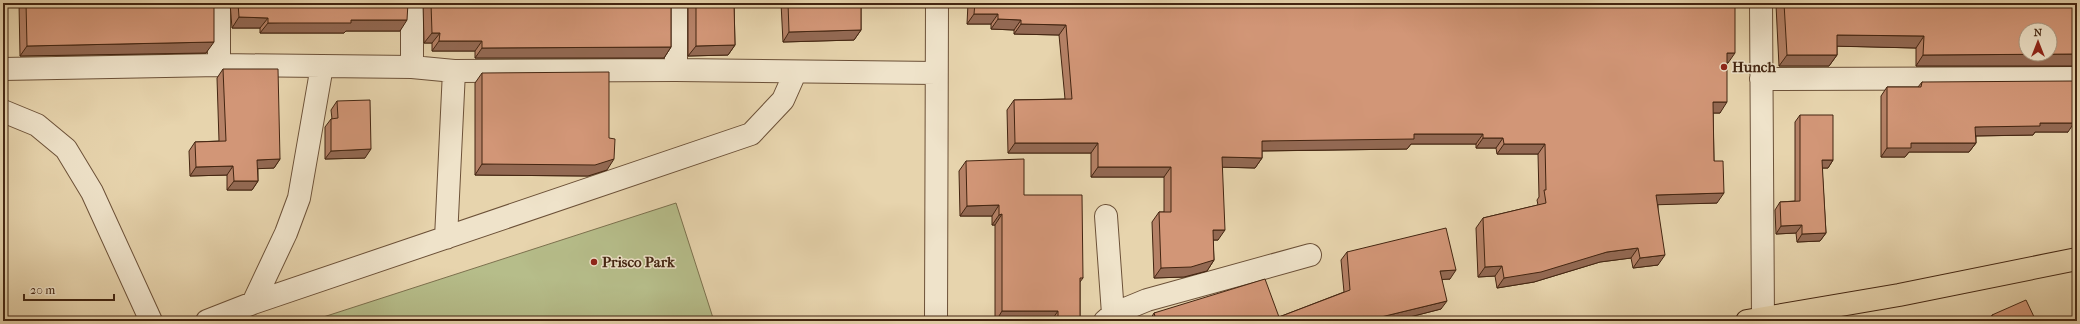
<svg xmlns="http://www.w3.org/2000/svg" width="2080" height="324" font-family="'IM FELL French Canon',serif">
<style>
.green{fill:#b6bd8a;stroke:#7c714e}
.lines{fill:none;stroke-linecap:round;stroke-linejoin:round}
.minor-casing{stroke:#6c5138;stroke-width:24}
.major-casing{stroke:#432511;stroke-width:24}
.minor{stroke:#efe3ca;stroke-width:22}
.major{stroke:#e7d4ad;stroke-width:22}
.wall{fill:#b58166;stroke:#432511}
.shaded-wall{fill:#936953;stroke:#432511}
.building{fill:#d29677;stroke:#432511;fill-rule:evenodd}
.poi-dot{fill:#8f2418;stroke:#efe3ca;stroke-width:1.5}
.labels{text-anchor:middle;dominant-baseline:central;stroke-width:3;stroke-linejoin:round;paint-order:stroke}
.poi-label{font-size:15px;font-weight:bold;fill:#432511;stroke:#efe3ca;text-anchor:start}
</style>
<rect width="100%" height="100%" fill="#e7d4ad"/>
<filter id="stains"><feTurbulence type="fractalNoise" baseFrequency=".005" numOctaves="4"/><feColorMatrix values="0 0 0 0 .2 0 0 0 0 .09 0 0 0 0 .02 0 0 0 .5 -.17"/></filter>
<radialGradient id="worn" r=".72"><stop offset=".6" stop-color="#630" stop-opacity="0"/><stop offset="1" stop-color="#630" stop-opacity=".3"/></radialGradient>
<path class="green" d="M676,203L714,321H311Z"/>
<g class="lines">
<g class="minor-casing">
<path id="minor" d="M676,3V70
M1761,3L1763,321
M219,65V3
M412,67V3
M3,69L219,65L412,67L454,71L676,70L936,73
M1761,79L2077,78
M3,111L37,125L66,149L92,192L151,321
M1106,216L1113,314
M446,238L454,71
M253,303L286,233L299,198L322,66
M207,321L253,303L751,134L783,100L795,73
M936,321L937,3
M1105,321L1113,314L1147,300L1310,255"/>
</g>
<g class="major-casing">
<path id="major" d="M1747,321L1899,295L2077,259"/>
</g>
<use href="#minor" class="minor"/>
<use href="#major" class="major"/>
</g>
<path class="wall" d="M19,3H214L206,53L20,56Z
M230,3H408L400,31H346L344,33H260V28H232Z
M423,3H671V47L664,58H475V51H432V43H424Z
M688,3H734L735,45L728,55L688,56Z
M768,3H861V30L854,40L783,42L781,3L768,4Z
M968,3H1735L1728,63H1727L1720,113H1713L1714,161L1717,203L1658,204V265L1633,268L1631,258L1600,262L1534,282L1497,288L1495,276L1478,277L1476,228L1483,218L1538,205L1537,200L1539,197L1538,154H1497L1496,148H1476V144H1411L1407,149L1262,151V158L1255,168L1222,167L1218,240H1213L1214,260L1207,271L1184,277L1154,278L1152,222L1159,212H1164V177H1091V153H1008L1007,110L1014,100L1065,99L1059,35L1014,34V30L991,29V24H967Z
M1777,3H2077V66H1916V48L1837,46V55L1829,66H1779L1776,5Z
M223,69L280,159L274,168H258V181L252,190H227V175L190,176L189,151L195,142L219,141L217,78Z
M482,73L607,170L588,176L475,175V83Z
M1922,82L2068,132H2035L2033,135L1976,136V143L1969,152H1909L1905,157H1881V96L1887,87H1918Z
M337,101L365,158L325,159V127L331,119H332L331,110Z
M1800,115L1833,160L1828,168H1822L1826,233L1820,241L1797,242L1796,233L1776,234L1775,210L1780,202L1795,201V122Z
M966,161L1024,195L1083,278L1080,282V321H995V225H992V216H960L959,171Z
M1347,252L1450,279H1442L1441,309L1394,321H1140L1151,318L1154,313L1279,317L1344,292L1341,260Z
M1992,315L2036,321H1988Z"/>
<path class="shaded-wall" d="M974,14H998L991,24H967Z
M239,17L268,18L260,28H232Z
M998,19L1021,20L1014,30L991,29Z
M351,20H407L400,31H346L344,33H260L268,23Z
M1021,24L1066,25L1059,35L1014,34Z
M861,30L854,40L783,42L789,32Z
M432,33H440L432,43H424Z
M1837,35L1924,36L1916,48L1829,46Z
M439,41H482L475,51H432Z
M214,42L206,53L20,56L27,46Z
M735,45L728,55L688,56L696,46Z
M671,47L664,58H475L482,48Z
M1727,53H1735L1728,63H1720Z
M2077,54V66H1916L1923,55Z
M1787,55H1837L1829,66H1779Z
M1713,102H1727L1720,113H1706Z
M2040,123H2074L2068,132H2035L2033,135L1969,136L1975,127Z
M1414,134H1483L1476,144H1411L1407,149L1255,151L1262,141Z
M1483,138H1503L1496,148H1476Z
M1015,143H1098L1091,153H1008Z
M1911,143H1976L1969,152H1909L1905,157H1881L1887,148Z
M1504,144H1545L1538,154H1497Z
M371,149L365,158L325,159L331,151Z
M1222,157L1262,158L1255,168L1215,167Z
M280,159L274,168L251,169L257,160Z
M614,159L607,170L588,176L475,175L482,164Z
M1822,160H1833L1828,168H1816Z
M233,166L227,175L190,176L196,167Z
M1098,167H1171L1164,177H1091Z
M234,181H258L252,190H227Z
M1724,193L1717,203L1649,205L1656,195Z
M999,205L992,216H960L967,206Z
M1002,214L995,225H992L999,215Z
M1802,225L1796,233L1776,234L1781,226Z
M1213,230H1225L1218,240H1206Z
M1826,233L1820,241L1797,242L1802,234Z
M1638,248L1631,258L1600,262L1534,282L1497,288L1504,278L1607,252Z
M1665,255L1658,265L1633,268L1640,258Z
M1214,260L1207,271L1184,277L1154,278L1161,268Z
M1502,266L1495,276L1478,277L1485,267Z
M1456,270L1450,279L1434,280L1440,271Z
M1447,301L1441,309L1394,321H1378L1381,317Z
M1002,311H1058L1051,321H996Z"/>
<path class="building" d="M26,3H214V42L27,46Z
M238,3H408L407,20H351V23H268V18L239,17Z
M431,3H671V47L482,48V41H439L440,33H432Z
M696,3H734L735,45L696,46Z
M788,3H861V30L789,32Z
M975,3H1735V53H1727V102H1713L1714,161H1723L1724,193L1656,195L1665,255L1640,258L1638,248L1607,252L1541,272L1504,278L1502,266L1485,267L1483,218L1546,203L1544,190H1546L1545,144H1504L1503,138H1483V134H1414V139L1262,141V158L1222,157L1225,230H1213L1214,260L1191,267L1161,268L1159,212H1171V167H1098V143H1015L1014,100L1072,99L1066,25L1021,24V20L998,19V14H974Z
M1784,3H2077V54L1923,55L1924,36L1837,35V55H1787ZM2026,30H2050V54H2026Z
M223,69H278L280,159L257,160L258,181H234L233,166L196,167L195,142L226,141Z
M609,72V138L615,139L614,159L595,165L482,164V73Z
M2073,81L2074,123H2040V126L1975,127L1976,143H1911V148H1887V87H1921L1922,82Z
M370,100L371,149L331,151V119L338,118L337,101Z
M1800,115H1833V160H1822L1826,233L1802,234V225L1781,226L1780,202L1800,201Z
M1024,159V195H1082L1083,278H1080V321H1058V311H1002V214L999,215V205L967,206L966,161Z
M1446,228L1456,270L1440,271L1447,301L1381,317L1382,321H1141L1155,316L1154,313L1265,279L1279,317L1350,290L1347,252Z
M2026,300L2036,321H1995L1992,315Z"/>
<g class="poi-dot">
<circle cx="1724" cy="67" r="4"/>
<circle cx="594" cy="262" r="4"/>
</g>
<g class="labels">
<g class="poi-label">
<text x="1732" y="67">Hunch</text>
<text x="602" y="262">Prisco Park</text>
</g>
</g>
<rect width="2080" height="324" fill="none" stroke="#e7d4ad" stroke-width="16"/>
<rect x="4" y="4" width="2072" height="316" fill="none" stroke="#432511" stroke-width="2"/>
<rect x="8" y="8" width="2064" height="308" fill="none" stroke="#432511"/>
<g transform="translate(2038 42)"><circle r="19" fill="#efe3ca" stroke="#aa9780"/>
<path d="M0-3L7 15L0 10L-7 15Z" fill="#8f2418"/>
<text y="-6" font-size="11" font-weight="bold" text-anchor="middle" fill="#432511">N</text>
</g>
<path d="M24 294v6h90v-6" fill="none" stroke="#432511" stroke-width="2"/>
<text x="30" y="294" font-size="12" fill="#432511" stroke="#efe3ca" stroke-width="3" paint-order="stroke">20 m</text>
<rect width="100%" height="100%" filter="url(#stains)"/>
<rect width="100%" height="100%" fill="url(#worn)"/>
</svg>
